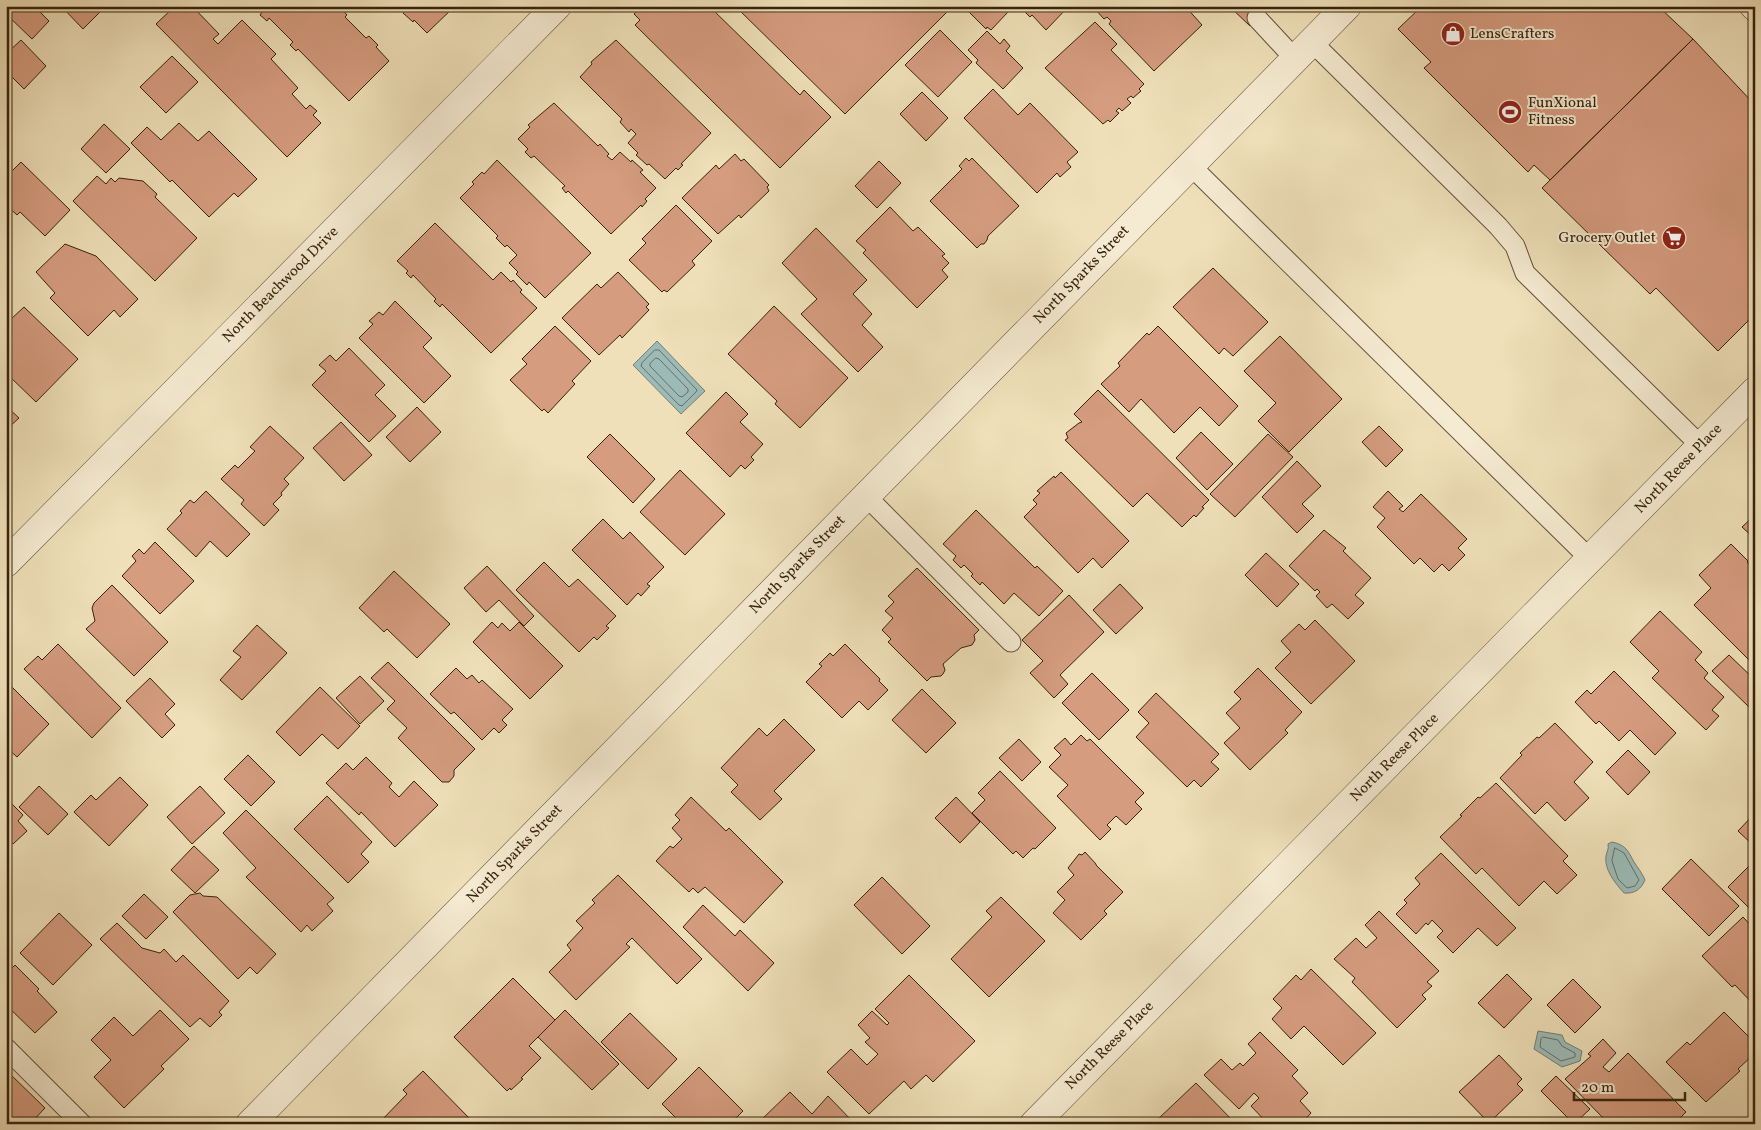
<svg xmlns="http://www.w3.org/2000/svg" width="1761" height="1130" font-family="Vollkorn,serif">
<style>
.water{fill:#9cbbb7;stroke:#747e73}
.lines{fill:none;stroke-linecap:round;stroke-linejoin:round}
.shore{stroke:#6a6e62;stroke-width:1}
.building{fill:#d59c7f;stroke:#37220d}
.service-casing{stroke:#655238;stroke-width:21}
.minor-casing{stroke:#655238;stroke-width:29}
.secondary-casing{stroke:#37220d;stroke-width:29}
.service{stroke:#f5ebd2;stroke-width:19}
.minor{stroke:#f5ebd2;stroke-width:28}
.secondary{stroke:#f5ebd2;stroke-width:28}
.labels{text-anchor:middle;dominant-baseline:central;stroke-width:4;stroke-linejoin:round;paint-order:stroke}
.poi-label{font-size:15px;fill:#37220d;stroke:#f5ebd2;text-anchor:start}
.street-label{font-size:15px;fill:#37220d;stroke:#f5ebd2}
</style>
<rect width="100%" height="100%" fill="#efe0b9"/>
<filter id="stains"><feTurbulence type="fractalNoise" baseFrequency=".004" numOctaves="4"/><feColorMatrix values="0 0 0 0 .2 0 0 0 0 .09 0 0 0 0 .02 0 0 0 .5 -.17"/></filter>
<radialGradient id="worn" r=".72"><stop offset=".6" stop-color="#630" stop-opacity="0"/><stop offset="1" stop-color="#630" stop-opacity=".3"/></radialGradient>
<path class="water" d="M657,341L705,391L681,414L633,365Z
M1612,842C1626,845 1628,851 1634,862C1638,868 1642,873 1645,880C1641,889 1635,894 1624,893C1616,884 1604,870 1606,856C1607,851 1609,849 1608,844Z
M1538,1031L1562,1035L1565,1042L1582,1051L1580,1061L1562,1067L1534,1049Z"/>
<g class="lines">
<path class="shore" d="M655,350H659L697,390L696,392L682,406L679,405L641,366L642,363Z
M656,358L659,359L688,389V392L682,397L679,396L650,366V364Z
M1615,848L1624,853L1639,880L1635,886L1627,888L1618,879L1612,861Z
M1543,1037L1558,1040L1562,1046L1575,1053V1057L1561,1061L1540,1047L1541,1039Z"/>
</g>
<path class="building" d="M6,6H43L39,11L49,21L32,39L6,14Z
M61,6H106L83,29Z
M175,6H192L219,34L213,39L218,44L242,20L276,54L271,59L298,88L292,94L306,109L310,105L317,111L313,115L321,123L287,157L156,24Z
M256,6H334L336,9L339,6L347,15L345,17L366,38L369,36L378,45L376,47L389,61L349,101L298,49L296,51L290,45L293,42L269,18L267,21L260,15L262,12Z
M400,6H455L427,33L414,20L413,22L403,13L405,11Z
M642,6H709L800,95L804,90L831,117L780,168L635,25L640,20L634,14Z
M735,6H953L845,114Z
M963,6H1009L1005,10L1008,12L991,30L987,27L986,29Z
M1019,6H1069L1046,30L1032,15L1030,17Z
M1098,6H1185L1202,25L1154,71L1109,24L1111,21L1107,17L1104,19L1095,9Z
M1229,6H1268L1250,26Z
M1422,6H1658L1693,39L1550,180L1534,165L1528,172L1424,68L1431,62L1398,29Z
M1095,22L1117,44L1111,50L1144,84L1139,89L1141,91L1133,98L1131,96L1127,99L1131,103L1122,111L1119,108L1116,111L1119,113L1110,122L1108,120L1103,124L1045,68Z
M940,30L972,62L938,97L905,65Z
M987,31L1000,44L1004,39L1010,46L1006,51L1023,68L1003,89L976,63L978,60L968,50Z
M1693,39L1755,105V314L1718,351L1656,288L1650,294L1542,188Z
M21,40L46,66L24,89L6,71V54Z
M616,40L711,133L681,164L683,165L678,170L676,168L665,179L649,164L647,165L636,155L638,153L628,143L636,134L631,129L629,132L620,122L622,119L580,77L592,64L591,62Z
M172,56L198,82L166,113L140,87Z
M993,89L1018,115L1030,103L1078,152L1067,162L1071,167L1060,177L1057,173L1037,193L964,118Z
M922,92L948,118L926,141L900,114Z
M554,103L598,146L600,144L609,154L607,156L612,160L620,152L631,162L632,160L643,170L640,172L656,188L645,199L647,201L642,207L641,205L611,234L568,191L566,193L562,188L565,186L534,156L531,158L525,152L528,149L518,139L530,127L528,125Z
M179,123L198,141L209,131L257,179L238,197L234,193L209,217L172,180L170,182L131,143L147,127L161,140Z
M104,124L130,149L106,173L81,149Z
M735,154L741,161L744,159L769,185L767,187L769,191L741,218L739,215L718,234L682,198L716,165L719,169Z
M966,158L969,161L972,158L1019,206L988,236L987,240L984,244H981L977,248L930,201L962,169L959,166Z
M497,160L591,253L545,298L529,282L527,285L516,274L518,272L509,263L517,255L507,245L505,247L496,238L498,236L460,198L474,184L472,182L482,172L484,174Z
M879,161L901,183L877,208L855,186Z
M21,162L70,210L45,236L20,212L17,215L6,205V177Z
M97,176L106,184L111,178L115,182L119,178L143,181L157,194L155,197L197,238L155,281L73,201Z
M676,205L712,241L692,261L695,265L667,292L664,290L662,292L629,260L646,243L642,239Z
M890,207L913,231L918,227L945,254L942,256L949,263L942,270L948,277L917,308L863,253L866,250L856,241Z
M435,223L493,280L501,272L511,282L513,280L522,290L520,292L537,308L491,353L442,304L440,307L434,301L436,299L413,275L411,278L406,273L408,271L397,261Z
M816,228L867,280L853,294L872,314L862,325L883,347L858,372L801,314L817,299L782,263Z
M65,244L96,256L138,299L120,317L114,310L88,336L50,298L55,293L36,272Z
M1213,268L1268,322L1233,356L1224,348L1219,354L1173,307Z
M618,272L649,304L646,307L649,310L622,338L620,335L599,355L562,318L597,284L601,288Z
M395,301L432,338L423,347L451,376L424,403L359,338L373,324L369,321L379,312L383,315Z
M774,306L848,378L800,428L775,404L777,401L728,354Z
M24,307L78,359L36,402L6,373V317L10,320Z
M555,326L591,361L572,381L575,384L548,413L544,409L542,411L510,380L527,364L522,359Z
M1158,326L1238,406L1219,426L1200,407L1174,433L1141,399L1129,412L1101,384L1120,366L1118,363L1147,333L1149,335Z
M1280,336L1342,399L1289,452L1258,421L1276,403L1244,371Z
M349,348L385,385L375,395L396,416L369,442L312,385L326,371L319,365L330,355L336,361Z
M1098,390L1209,500L1202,507L1204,508L1196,517L1194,515L1182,527L1147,493L1133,507L1065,440L1068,438L1066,433L1079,423L1082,422L1074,414Z
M726,392L748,414L740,422L763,444L751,457L754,460L745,469L741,465L730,477L686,433Z
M6,406L19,418L6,430Z
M417,407L441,432L410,462L386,437Z
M341,422L372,455L344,481L313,448Z
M270,426L304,458L284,479L289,484L281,493L282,495L273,504L279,510L264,526L241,504L244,500L221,479L235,465L238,468L255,451L250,447Z
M1379,426L1403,450L1386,467L1362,442Z
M1201,432L1233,464L1207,490L1176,458Z
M610,434L655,479L633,503L587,457Z
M1268,434L1293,457L1235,517L1210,494Z
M1297,461L1321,486L1302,504L1314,516L1297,533L1262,497Z
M680,470L725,514L685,555L640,512Z
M1061,472L1129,541L1102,568L1093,558L1078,573L1024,517L1037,504L1033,500L1040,493L1037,491L1054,476L1055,478Z
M206,491L250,534L227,557L210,541L196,557L167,529L182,513L180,511L190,500L194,503Z
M1388,491L1403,506L1399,509L1403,512L1421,494L1467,539L1458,548L1465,555L1449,571L1442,564L1434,572L1420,558L1414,564L1377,527L1385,518L1373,507Z
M976,510L1035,568L1037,566L1063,591L1039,616L1014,593L1004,604L982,582L980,585L971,576L973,574L964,565L961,568L953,560L956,556L943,544Z
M1755,515V539L1742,527Z
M603,519L623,539L630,532L664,567L647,584L650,586L641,596L638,593L627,605L572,550Z
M1324,530L1346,548L1343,551L1371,578L1355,595L1364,603L1348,619L1332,604L1327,608L1316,596L1320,592L1317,589L1315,591L1289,566Z
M155,542L194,581L160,614L122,576L136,561L132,556L139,549L144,554Z
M1731,544L1748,561L1747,562L1755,570V666L1694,605L1711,588L1699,575Z
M1266,553L1299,584L1277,607L1245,575Z
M544,562L569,587L578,579L616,616L606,626L609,628L597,640L594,637L579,652L516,590Z
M487,566L534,616L524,626L499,600L486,612L464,588Z
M917,568L979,630L974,635L975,640L972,645L961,648L943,664L945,670L943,674L941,676L931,677L927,681L888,642L891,639L882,630L893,618L885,611L894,602L888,596Z
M394,571L450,624L417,658L387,629L384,632L359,608Z
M1120,584L1143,608L1116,634L1093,610Z
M112,585L168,642L134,676L86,629L95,621L92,608L94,603Z
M1069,595L1104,632L1060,675L1068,684L1054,698L1030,673L1043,661L1022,640Z
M1660,611L1702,652L1695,660L1708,673L1704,678L1724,697L1712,710L1719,716L1706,730L1652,678L1659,671L1630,642Z
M1315,620L1355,661L1311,704L1275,668L1291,652L1281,641L1299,624L1305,630Z
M492,622L498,628L502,623L510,631L519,622L563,666L530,699L473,642Z
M257,625L287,653L242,700L220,680L241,657L233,651Z
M58,644L121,708L92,738L24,669L38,656L42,660Z
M845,644L880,679L879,681L888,690L868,710L859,701L842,718L806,682L822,666L819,664L830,653L833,656Z
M1729,655L1755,680V706L1751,709L1712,671Z
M388,662L475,749L454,770V776L449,782H442L398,738L407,728L387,709L395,701L371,678Z
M456,668L467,679L472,675L479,683L482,680L513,709L502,720L507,725L499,733L494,728L482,740L454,712L451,714L430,694Z
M1258,668L1302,712L1285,730L1288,733L1250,770L1224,743L1240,728L1226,713L1241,699L1234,692Z
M1614,671L1676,733L1655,755L1630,730L1619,741L1599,721L1596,724L1575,702L1587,690L1591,694Z
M1092,673L1129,710L1099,740L1062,703Z
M360,676L384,701L360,724L336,698Z
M150,678L175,704L165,714L175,725L162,738L126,701Z
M11,686L49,724L17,757L6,747V690Z
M320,687L360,726L338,749L322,734L300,756L276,732Z
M922,689L956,723L926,753L892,720Z
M1156,693L1219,754L1211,762L1219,769L1201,787L1194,780L1187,787L1136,737L1149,723L1138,712Z
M784,719L815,750L774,791L782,799L760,820L731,792L738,785L721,768L759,728L767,736Z
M1555,723L1593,762L1574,782L1589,798L1565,821L1547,802L1535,814L1500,778L1522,755L1520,753L1537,737L1539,738Z
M1081,735L1087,741L1090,739L1144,793L1135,802L1142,809L1126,825L1116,816L1107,825L1111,829L1100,840L1057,796L1068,785L1049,767L1061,755L1054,748L1065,738L1071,745Z
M1019,739L1041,762L1022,781L999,758Z
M1628,750L1650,772L1628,795L1606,772Z
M248,755L275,782L251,806L224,779Z
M366,757L392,783L389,787L399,797L414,781L438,805L395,847L361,812L359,815L326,783L346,763L353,770Z
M1000,771L1056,828L1035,849L1033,848L1023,858L1016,851L1013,854L972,813L985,800L978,793Z
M120,777L148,805L109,846L74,812L91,795L96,800Z
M1496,783L1568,856L1563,861L1577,875L1557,894L1544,881L1519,906L1482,868L1476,874L1440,837L1462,816L1460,815L1478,797L1480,798Z
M39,786L68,814L48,835L19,807Z
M200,786L225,813L192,844L167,817Z
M327,796L372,842L361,854L369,862L348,883L294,829Z
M691,797L726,831L729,828L783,882L744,923L705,887L698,893L693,888L689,892L656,861L670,846L673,848L682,839L672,828L680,820L675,815Z
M956,797L980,822L960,843L935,818Z
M6,798L23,815L18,821L27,831L13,844L6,837Z
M246,810L334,898L327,904L333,911L312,931L307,925L301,932L246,877L256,868L223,833Z
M1755,813V847L1738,831Z
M194,846L219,870L195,893L171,870Z
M1085,852L1096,864V865L1123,892L1104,911L1107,914L1081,940L1053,913L1065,900L1057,892L1074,875L1068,868L1079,854L1082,855Z
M1441,853L1516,928L1497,946L1478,928L1453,953L1437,937L1443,931L1432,920L1428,925L1426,923L1416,934L1396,914L1407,903L1404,900L1420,884L1415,878Z
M1691,859L1739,906L1709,936L1662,889Z
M1755,860V914L1728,887Z
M618,875L702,959L677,984L632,938L626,944L630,947L576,1000L549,972L571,950L567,945L583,928L576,921L595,903L592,900Z
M882,877L930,926L902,954L854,905Z
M200,893L203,896L217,897L276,954L257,974L250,967L238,979L173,912L190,895Z
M144,894L168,917L146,939L122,916Z
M1001,897L1045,941L989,997L951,959L992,917L986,911Z
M703,905L735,936L740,930L774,963L748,991L683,927Z
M1379,911L1439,971L1427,982L1432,986L1422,995L1426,999L1397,1028L1352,982L1355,978L1334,959L1356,938L1366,948L1377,938L1365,925Z
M59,913L92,945L53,985L20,953Z
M1743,917L1755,930V1006L1735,985L1732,987L1702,956Z
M117,923L142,948L160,953L164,949L176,962L183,955L229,1001L219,1012L222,1015L210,1027L200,1018L190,1027L100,939Z
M15,965L39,989L37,991L57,1012L35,1033L6,1005V974Z
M1311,969L1376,1033L1343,1065L1304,1026L1291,1039L1272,1019L1282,1008L1273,999L1296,975L1301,980Z
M1507,974L1532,999L1504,1028L1478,1003Z
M909,975L975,1041L933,1082L926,1075L911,1089L904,1081L869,1114L827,1072L851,1049L867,1065L878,1054L865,1042L870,1038L858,1025L872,1011L887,1025L889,1023L875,1009Z
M513,978L555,1020L529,1046L541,1058L521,1078L523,1079L511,1090L510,1088L507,1091L454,1037Z
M1573,979L1601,1007L1575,1033L1547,1005Z
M160,1010L189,1039L161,1066L164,1069L124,1108L94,1077L111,1060L91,1040L114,1017L133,1036Z
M565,1010L619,1064L592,1090L538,1037Z
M1724,1012L1755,1043V1053L1738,1069L1740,1071L1706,1102L1666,1062L1687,1042L1690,1045Z
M630,1013L677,1059L648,1089L601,1042Z
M1260,1032L1298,1070L1292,1076L1308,1093L1300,1101L1311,1113L1301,1124H1268L1251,1106L1259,1098L1254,1093L1239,1109L1204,1075L1221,1059L1232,1070L1240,1063L1243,1066L1256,1053L1248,1044Z
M1603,1039L1616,1053L1603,1067L1609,1072L1628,1053L1686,1112L1677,1121L1680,1124H1609L1565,1079L1591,1056L1588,1054Z
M1499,1055L1522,1079L1517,1084L1523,1090L1489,1123L1459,1092Z
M699,1067L743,1111L730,1124H682L662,1104Z
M7,1071L45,1108L30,1124H6Z
M423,1071L472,1121L470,1124H378L407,1094L403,1090Z
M1556,1076L1590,1109L1574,1124L1541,1091Z
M1196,1083L1236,1124H1161L1157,1120Z
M790,1092L812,1114L828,1096L855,1124H757Z"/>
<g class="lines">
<g class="service-casing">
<path id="service" d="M1257,18L1295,59
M1312,42L1498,226L1515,246L1525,273L1701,446
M1190,165L1590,559
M866,496L1011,642
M6,1048L82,1124"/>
</g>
<g class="minor-casing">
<path id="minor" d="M6,563L557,6
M250,1124L1347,6
M1034,1124L1755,391"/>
</g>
<g class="secondary-casing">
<path id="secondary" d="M1754,6L1755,7"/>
</g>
<use href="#service" class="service"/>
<use href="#minor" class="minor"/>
<use href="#secondary" class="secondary"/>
</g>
<defs>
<g id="shop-disc" transform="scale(1.25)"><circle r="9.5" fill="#8f2418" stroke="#f5ebd2"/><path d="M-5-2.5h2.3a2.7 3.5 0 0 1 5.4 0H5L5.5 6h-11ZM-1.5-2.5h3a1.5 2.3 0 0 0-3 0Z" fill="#fff"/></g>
<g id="stadium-disc" transform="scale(1.25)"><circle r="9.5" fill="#8f2418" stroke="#f5ebd2"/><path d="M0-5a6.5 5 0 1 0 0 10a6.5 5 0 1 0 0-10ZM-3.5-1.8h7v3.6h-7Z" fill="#fff"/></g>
<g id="supermarket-disc" transform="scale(1.25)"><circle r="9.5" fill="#8f2418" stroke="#f5ebd2"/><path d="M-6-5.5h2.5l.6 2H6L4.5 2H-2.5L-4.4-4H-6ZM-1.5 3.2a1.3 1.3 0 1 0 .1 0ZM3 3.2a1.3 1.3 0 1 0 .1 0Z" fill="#fff"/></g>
</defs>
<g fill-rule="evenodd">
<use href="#shop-disc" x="1453" y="34"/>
<use href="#stadium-disc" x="1510" y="112"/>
<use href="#supermarket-disc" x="1674" y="238"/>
</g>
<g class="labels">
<g class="poi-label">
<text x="1470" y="34">LensCrafters</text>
<text x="1528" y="103">FunXional<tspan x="1528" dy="17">Fitness</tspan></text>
<text x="1656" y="238" text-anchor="end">Grocery Outlet</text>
</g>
<g class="street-label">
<text transform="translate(1082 275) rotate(-46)">North Sparks Street</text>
<text transform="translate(281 285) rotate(-45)">North Beachwood Drive</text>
<text transform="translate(1679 469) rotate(-46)">North Reese Place</text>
<text transform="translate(798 565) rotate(-46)">North Sparks Street</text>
<text transform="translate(1395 758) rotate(-45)">North Reese Place</text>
<text transform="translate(515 854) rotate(-46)">North Sparks Street</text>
<text transform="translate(1110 1046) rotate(-45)">North Reese Place</text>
</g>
</g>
<rect width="1761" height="1130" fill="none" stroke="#efe0b9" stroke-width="25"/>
<rect x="8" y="8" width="1746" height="1115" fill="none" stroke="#37220d" stroke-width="2.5"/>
<rect x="12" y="12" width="1736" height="1105" fill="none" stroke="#37220d"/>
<path d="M1574 1092v8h111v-8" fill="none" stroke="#37220d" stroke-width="2.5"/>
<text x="1581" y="1092" font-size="15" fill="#37220d" stroke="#f5ebd2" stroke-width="4" paint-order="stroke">20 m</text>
<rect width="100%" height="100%" filter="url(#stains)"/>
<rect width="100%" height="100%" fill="url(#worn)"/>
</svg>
